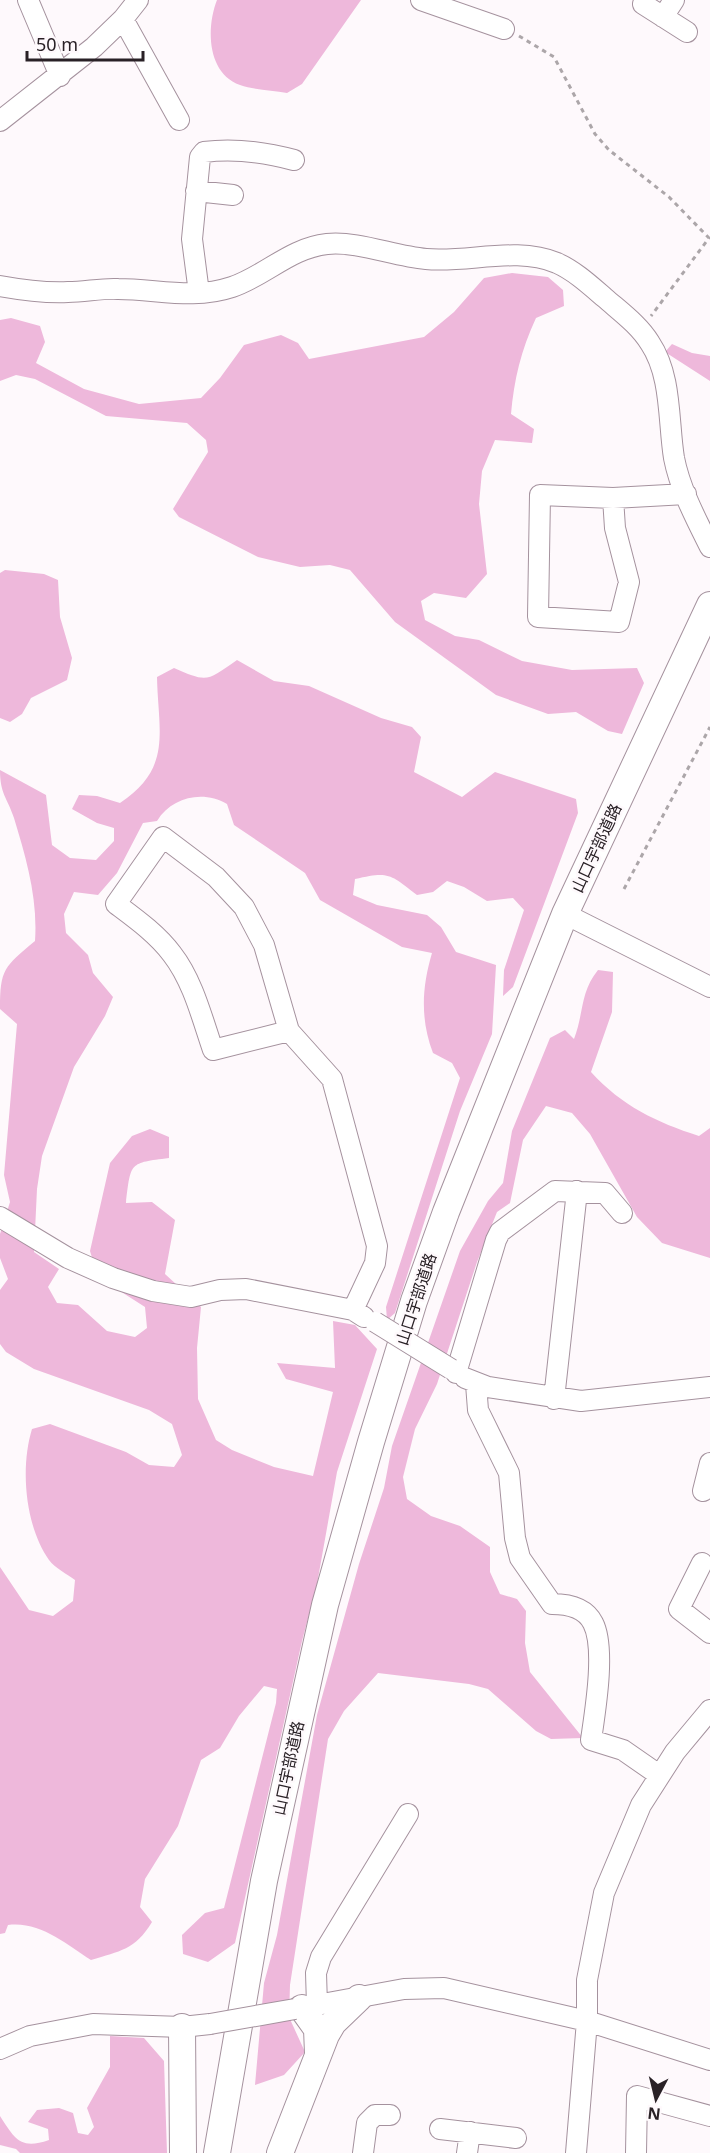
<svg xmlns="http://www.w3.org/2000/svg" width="710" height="2153" font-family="'Noto Sans','Noto Sans JP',sans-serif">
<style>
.green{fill:#eeb8db}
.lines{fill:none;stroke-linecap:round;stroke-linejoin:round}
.minor-casing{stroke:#a5929e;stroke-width:22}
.major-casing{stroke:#a5929e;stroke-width:28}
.path{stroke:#aca6a9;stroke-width:3;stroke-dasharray:4.5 4.5;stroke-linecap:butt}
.minor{stroke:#fff;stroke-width:20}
.major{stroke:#fff;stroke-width:26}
.minor-bridge-casing{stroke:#a5929e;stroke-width:22;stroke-linecap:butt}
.minor-bridge{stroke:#fff;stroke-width:20}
.labels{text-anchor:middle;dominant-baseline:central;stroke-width:5;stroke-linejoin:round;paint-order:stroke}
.street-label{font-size:16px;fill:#292126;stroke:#fef9fc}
</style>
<rect width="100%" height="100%" fill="#fef9fc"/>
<path class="green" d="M217,0H361L302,84L287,93C272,90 254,90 240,85C207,73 206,28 217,0Z
M512,273L548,277L563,290L564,306L536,318C521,350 514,380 511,414L534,429L532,443L495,440L482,471L479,504L487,574L466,598L434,593L421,601L425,620L455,636L479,640L522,661L572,670L637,668L644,683L622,734L608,731L576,712L548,714L496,695L395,622L350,570L330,565L300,567L258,557L179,517L173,509L208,452L206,440L187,423L106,416L35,379L16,375L0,381V320L11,318L40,326L45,342L36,363L84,389L139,404L201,398L220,378L244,345L281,335L298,343L309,359L424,337L454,312L484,278Z
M672,344L692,353L710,356V381L665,352Z
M5,570L44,574L58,580L60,617L72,658L67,680L31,698L22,714L10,722L0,718V573Z
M237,660L274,681L309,686L381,718L412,727L421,737L414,772L462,797L495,772L576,799L578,813L513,987L503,996L504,970L524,910L513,898L487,901L464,887L447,881L433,892L417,895C390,874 389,871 355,879L353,895L377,905L427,915L441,927L456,952L496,965L492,1034L460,1111L395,1313L387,1320L386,1307L460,1078L452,1063L433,1053C420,1019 422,987 432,953L402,947L320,900L305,873L234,825L227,804C203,790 172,797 157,821L143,823L117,873L98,895L74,892L64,914L66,933L88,955L93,973L113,997L105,1016L74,1067L42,1156L37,1189L34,1252L59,1269L48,1287L57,1303L78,1305L107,1331L135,1337L147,1328L145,1307L98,1277L90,1251L110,1163L132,1136L150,1129L169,1137V1158C129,1163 131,1162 126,1203L152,1202L175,1220L165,1274L201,1307L197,1348L198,1399L216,1440L232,1450L274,1467L313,1476L333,1392L286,1379L277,1363L335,1368L333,1321L355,1325L377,1349L337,1472L317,1584L302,1641L235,1943L208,1962L183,1954L182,1935L205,1913L224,1908L276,1703L277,1689L264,1686L239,1716L220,1748L201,1760L178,1826L145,1879L140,1907L152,1922C135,1950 120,1951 91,1960C66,1944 40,1921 8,1925L5,1933L0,1934V1567L29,1610L53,1616L73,1601L75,1580C67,1574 55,1568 49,1560C25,1526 20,1468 32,1429L50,1424L126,1452L149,1465L174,1467L182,1455L172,1424L149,1410L34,1369L6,1352L0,1344V1290L8,1279L0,1258V1234L10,1202L4,1175L17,1024L0,1009C0,969 4,967 35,941C38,898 26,858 14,818C7,797 0,794 0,770L46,795L52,845L70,858L96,860L114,841V828L97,823L72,809L79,795L97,796L120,803C173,768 158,731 157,677L174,668C208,683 207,681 237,660Z
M598,970L613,972L612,1012L591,1072C622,1106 656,1122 699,1136L710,1128V1258L662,1243L637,1217L590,1134L572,1113L546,1106L523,1140L510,1203L497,1212L477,1262L437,1384L415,1429L403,1477L407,1499L431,1516L460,1526L490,1547V1572L500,1594L517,1599L526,1611L525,1643L530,1672L583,1738L551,1739L536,1731L488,1689L469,1684L378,1673L344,1711L328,1739L290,1985L289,2017L305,2052L284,2075L255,2085L264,1983L277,1935L317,1715L359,1564L384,1488L392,1446L460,1251L488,1201L503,1183L512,1131L550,1038L565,1030L574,1039C584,1013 580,992 598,970Z
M110,2036L144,2038L164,2061L167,2153H20L16,2149L0,2145V2116C15,2139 20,2150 49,2140L48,2129L28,2122L37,2110L59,2108L73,2113L78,2133L88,2135L94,2127L87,2108L110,2067Z"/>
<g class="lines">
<g class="minor-casing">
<path id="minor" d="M28,0L60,76
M421,0L504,29
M643,4L687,32
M663,17L674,0
M123,19L179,120
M0,121L94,47L123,19L138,0
M196,191L233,195
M0,286C22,290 46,293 68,292C85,292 102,288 118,289C157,289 193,300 232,287C265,276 290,248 327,244C359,241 393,256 426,259C469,263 516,246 557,263C575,271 591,286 605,298C621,312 639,325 650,343C672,376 668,421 674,458C680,489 696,519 710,547
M199,293L192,239L200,157L204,152C234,148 264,152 294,160
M613,498L615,528L629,582L619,622L538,617L540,495L613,498L686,494
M565,914L710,987
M289,1031L213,1050C202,1018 193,981 172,954C157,934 136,919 116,904L163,837L216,877L244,907L264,945L289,1031L332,1079L377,1246L375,1263L353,1310
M0,1217L68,1258L113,1278L153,1291L191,1297L220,1290L246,1289L353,1310L364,1317
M456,1373L496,1240L500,1232L555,1191L605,1193L622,1213
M465,1378L488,1387L581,1401L710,1387
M476,1384L478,1410L509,1473L515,1538L520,1558L552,1604C568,1604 585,1607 593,1623C606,1648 595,1712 591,1740L623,1750L659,1775
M554,1399L577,1191
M703,1491L710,1463
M702,1563L679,1609L710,1633
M317,2005L316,1973L321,1957L408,1814
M295,2009L404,1989L444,1988L587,2021L710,2060
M0,2049L30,2036L93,2024L182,2027L210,2024
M440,2129L516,2138
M363,2153L367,2123L375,2115H390
M467,2153L470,2132
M576,2153L587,2021V1980L604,1893L641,1805L675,1752L710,1710
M636,2153L637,2096L710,2116"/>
</g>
<g class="major-casing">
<path id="major" d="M302,2008L317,2029L318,2053
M182,2027L183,2153
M217,2153L264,1881L325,1605L371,1442L414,1301L446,1212L565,914L710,605
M280,2153L326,2035L333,2023L359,1998"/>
</g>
<path class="path" d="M519,36L554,57L595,134L609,150L669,197L709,238L651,316
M624,889L710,727"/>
<use href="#minor" class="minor"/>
<use href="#major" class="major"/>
<g class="minor-bridge-casing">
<path id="minor-bridge" d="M375,1322L451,1369
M210,2024L295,2009"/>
</g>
<use href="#minor-bridge" class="minor-bridge"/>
</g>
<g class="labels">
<g class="street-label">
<text transform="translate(596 848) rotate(-65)">山口宇部道路</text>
<text transform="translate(416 1299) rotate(-72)">山口宇部道路</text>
<text transform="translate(288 1768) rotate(-78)">山口宇部道路</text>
</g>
</g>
<g transform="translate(656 2099) rotate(187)" stroke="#fef9fc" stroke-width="4.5" paint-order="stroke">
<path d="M0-4.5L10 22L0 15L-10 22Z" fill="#292126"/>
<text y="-9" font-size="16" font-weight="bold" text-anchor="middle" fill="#292126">N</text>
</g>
<path d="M27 51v9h116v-9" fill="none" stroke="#292126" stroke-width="3"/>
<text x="36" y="51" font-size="18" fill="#292126" stroke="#fef9fc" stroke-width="4.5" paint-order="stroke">50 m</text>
</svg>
